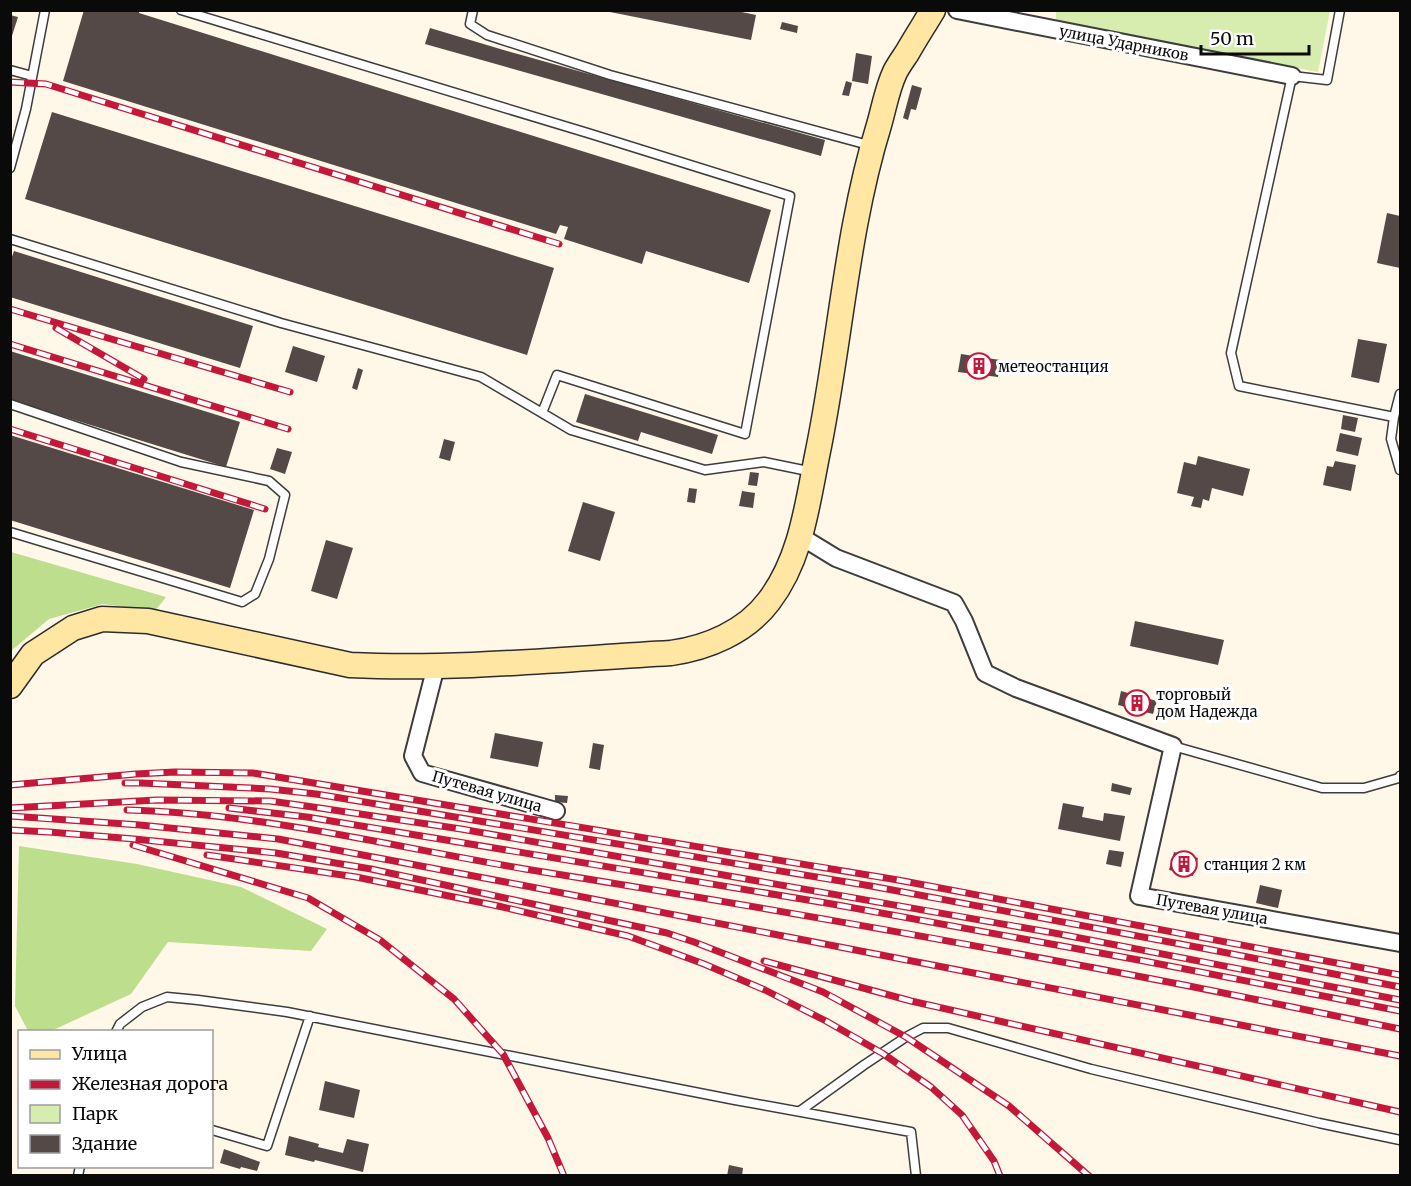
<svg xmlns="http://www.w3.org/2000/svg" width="1411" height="1186" font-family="Merriweather,serif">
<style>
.green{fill:#d7ecaf}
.forest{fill:#bdde8d}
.building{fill:#544946}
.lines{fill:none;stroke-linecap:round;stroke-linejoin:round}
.service-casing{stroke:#3d3d3d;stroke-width:11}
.minor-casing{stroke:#3d3d3d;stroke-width:20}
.secondary-casing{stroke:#2c2c2c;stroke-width:27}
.service{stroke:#fff;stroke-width:8}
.minor{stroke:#fff;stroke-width:16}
.secondary{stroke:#ffe7a3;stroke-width:24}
.rail-casing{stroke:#c4183a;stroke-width:7}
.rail{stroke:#fff;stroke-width:4.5;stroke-dasharray:14;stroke-linecap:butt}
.labels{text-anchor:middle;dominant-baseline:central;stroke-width:6;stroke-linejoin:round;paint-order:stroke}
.street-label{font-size:15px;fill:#0a0a0a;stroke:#fff}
.poi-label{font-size:15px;fill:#0a0a0a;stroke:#fff;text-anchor:start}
</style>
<rect width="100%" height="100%" fill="#fff7e8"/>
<path class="green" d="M1056,10L1330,11L1318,72L1056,21Z"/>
<path class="forest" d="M11,552L166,597L155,611L103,604L49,619L11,651Z
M19,846L137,864L241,887L327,929L311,951L168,942L131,994L51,1031H28L15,1006Z"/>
<path class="building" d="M84,10H139V13L771,210L749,283L646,251L642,264L564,239L568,227L560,225L556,234L63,81Z
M610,10H732L756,15L751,40L610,12Z
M10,15L18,17L11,39H10Z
M782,22L798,26L797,33L780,29Z
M430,28L507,51L825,140L821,156L425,44Z
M856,53L872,56L868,84L852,81Z
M846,81L852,83L849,96L842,95Z
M912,85L922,88L916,110L911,109L908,120L903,118Z
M52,112L554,268L527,355L25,199Z
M1387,213L1400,216V268L1377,263Z
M14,251L253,326L240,368L10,297V262Z
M1358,339L1387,344L1379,383L1351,377Z
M293,346L325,356L317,382L285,372Z
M10,351L240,422L226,467L10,400Z
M961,354L1000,360L998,377L958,372Z
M358,368L363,370L357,390L352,388Z
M585,394L718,435L712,454L641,432L638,441L576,422Z
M1343,415L1358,418L1355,432L1341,429Z
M1340,433L1362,438L1358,456L1336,451Z
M10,435L254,510L230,588L10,520Z
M444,439L455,442L450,461L439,458Z
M277,448L292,452L285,474L270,469Z
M1198,456L1250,469L1243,496L1212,488L1209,501L1203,499L1201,508L1191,506L1194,497L1177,493L1184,462L1196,465Z
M1335,461L1356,465L1351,491L1323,485L1327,466L1333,467Z
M750,472L759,473L757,486L748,485Z
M689,488L697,489L695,503L687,502Z
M742,491L755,493L753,508L739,506Z
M583,502L615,512L600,561L568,551Z
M326,540L353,548L337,599L311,591Z
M1135,621L1224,640L1218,665L1130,646Z
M1121,691L1157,701L1153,714L1118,705Z
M495,733L543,742L538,767L490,758Z
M593,743L604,745L600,770L589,768Z
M1112,783L1132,788L1130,795L1111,791Z
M555,795L568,796L567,803L555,802Z
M1063,803L1084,807L1082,817L1103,821L1104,813L1125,816L1120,841L1058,829Z
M1109,850L1124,852L1121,867L1106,864Z
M1174,852L1198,858L1193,876L1169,870Z
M1260,885L1282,890L1278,908L1256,903Z
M325,1081L360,1090L354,1118L319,1110Z
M289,1136L319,1144L318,1147L343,1153L347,1139L369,1144L363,1172L315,1160L314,1162L285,1155Z
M224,1149L260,1162L257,1171L241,1167L240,1169L220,1163Z
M729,1165L743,1168L742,1176H727Z"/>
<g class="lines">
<g class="service-casing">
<path id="service" d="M181,10L591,134L790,196L745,434L557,375L542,413
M473,10L470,24L487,35L610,75L872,146
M1340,10L1327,80L1292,76L1231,353L1239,386L1394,417L1391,439L1400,470
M10,70L32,76
M10,168L26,109L45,10
M10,239L281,323L481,377L571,430L705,470L764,462L813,472
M10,404L181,462L269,481L285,495L269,559L255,594L242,602L10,532
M1394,417L1400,394
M1173,746L1322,788H1364L1399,778L1400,776
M116,1032L120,1024L142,1007L167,997L198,1000L287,1012L735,1100L911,1132L916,1176
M800,1111L864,1065L906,1037L923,1028H948L1091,1069L1319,1123L1400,1140
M212,1130L267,1146L310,1016
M78,1176L80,1166"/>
</g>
<g class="minor-casing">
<path id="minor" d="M957,10L1292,76
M800,536L836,558L954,603L964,621L985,673L1016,688L1173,746L1139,896L1400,943
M436,666L413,756L422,773L556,811"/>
</g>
<g class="secondary-casing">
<path id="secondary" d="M10,686L33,654L73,628L102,619L148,621L350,665C457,670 564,659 671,653C707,648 746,632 769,601C801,559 807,506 817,456C840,346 846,232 879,125C884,108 887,89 895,72C898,66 903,59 907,53C915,39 924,25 933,10"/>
</g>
<use href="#service" class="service"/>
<use href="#minor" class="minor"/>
<use href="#secondary" class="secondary"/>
<g class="rail-casing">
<path id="rail" d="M10,82L46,84L559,244
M10,309L290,392
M56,328L144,379
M10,344L288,429
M10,429L265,509
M125,783H141L270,789L316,794L871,886L1207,949L1400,987
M10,785L136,774L175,772L253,773L898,880L1400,975
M10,808L157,800L270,801L313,807L461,829L1054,933L1400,1000
M229,808L307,817L832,904L1144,961L1400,1011
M127,810C260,813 394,847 525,869C745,904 965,943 1184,985C1256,999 1328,1015 1400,1029
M10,816L140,825L278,839L521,885L1400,1056
M10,830L49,832L134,839L276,853L371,869L667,933L694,942L823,992L906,1037L1009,1106L1089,1176
M133,845L308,898L380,940L454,999L503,1054L548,1138L564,1176
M207,855L356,877L498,906L628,936L704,964L765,990L826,1021L882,1053L931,1087L962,1115L994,1161L1000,1176
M764,961L911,1001L1400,1112"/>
</g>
<use href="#rail" class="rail"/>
</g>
<defs>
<g id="building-ring" transform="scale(1.35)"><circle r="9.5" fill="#fff" stroke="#c4183a" stroke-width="1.5"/><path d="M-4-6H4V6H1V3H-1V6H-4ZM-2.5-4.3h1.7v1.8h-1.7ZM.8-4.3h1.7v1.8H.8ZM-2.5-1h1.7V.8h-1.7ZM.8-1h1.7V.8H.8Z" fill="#c4183a"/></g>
</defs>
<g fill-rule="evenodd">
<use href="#building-ring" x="979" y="366"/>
<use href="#building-ring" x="1137" y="703"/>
<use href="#building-ring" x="1184" y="864"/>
</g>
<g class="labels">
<g class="street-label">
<text transform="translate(1124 43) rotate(11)">улица Ударников</text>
<text transform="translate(487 791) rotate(16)">Путевая улица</text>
<text transform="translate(1212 909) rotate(10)">Путевая улица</text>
</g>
<g class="poi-label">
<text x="998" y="366">метеостанция</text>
<text x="1156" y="694">торговый<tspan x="1156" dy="17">дом Надежда</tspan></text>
<text x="1204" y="864">станция 2 км</text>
</g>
</g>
<rect width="1411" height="1186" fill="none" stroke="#0a0a0a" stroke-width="24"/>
<rect x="18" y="1030" width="195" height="138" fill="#ffffff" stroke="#9d9d9d" stroke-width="1.5"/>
<rect x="30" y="1050" width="30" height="9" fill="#ffe7a3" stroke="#9d9d9d" stroke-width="1.5"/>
<text x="72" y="1060" font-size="18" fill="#0a0a0a">Улица</text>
<rect x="30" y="1080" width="30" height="9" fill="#c4183a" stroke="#9d9d9d" stroke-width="1.5"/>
<text x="72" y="1090" font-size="18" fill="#0a0a0a">Железная дорога</text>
<rect x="30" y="1105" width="30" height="18" fill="#d7ecaf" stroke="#9d9d9d" stroke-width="1.5"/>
<text x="72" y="1120" font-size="18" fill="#0a0a0a">Парк</text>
<rect x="30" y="1135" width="30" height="18" fill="#544946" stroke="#9d9d9d" stroke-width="1.5"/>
<text x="72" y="1150" font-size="18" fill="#0a0a0a">Здание</text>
<path d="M1201 45v9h108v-9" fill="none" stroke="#0a0a0a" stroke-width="3"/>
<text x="1210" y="45" font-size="18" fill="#0a0a0a" stroke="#ffffff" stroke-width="4.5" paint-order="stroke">50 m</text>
</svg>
